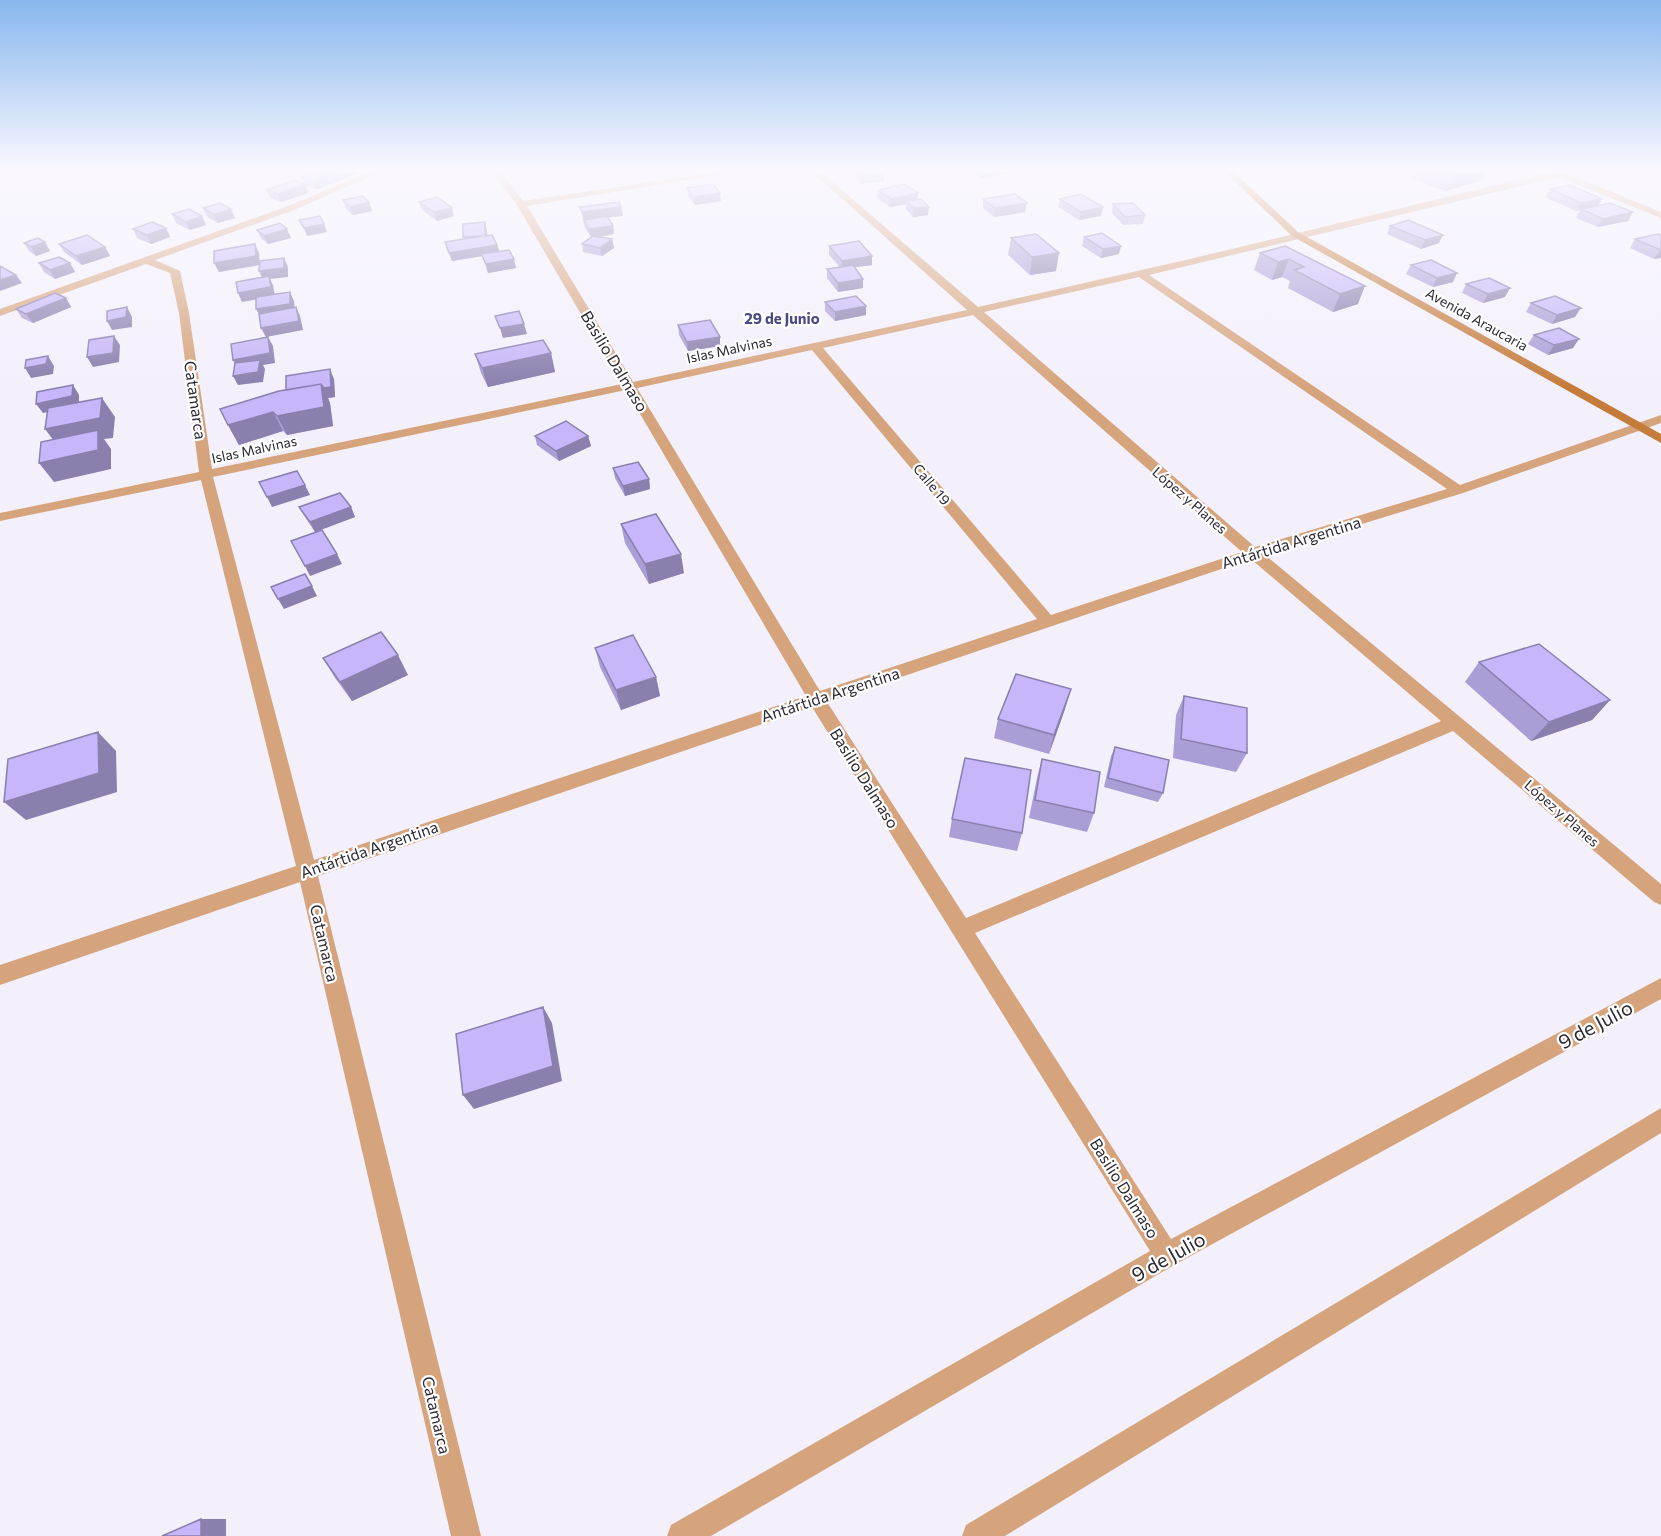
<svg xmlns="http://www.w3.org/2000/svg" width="1661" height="1536" font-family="Commissioner,sans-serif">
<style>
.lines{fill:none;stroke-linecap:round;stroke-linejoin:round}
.minor{fill:#d6a47c;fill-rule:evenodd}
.secondary{fill:#c57c3b;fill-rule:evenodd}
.wall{fill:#ab9dd6}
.shaded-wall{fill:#8b7fae}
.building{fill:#c7b6f9;stroke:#8b7fae;stroke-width:1.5}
.labels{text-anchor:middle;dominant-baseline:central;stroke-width:4.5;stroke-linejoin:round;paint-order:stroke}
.far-street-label{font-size:14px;fill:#2b2833;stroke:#fff}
.far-neighbourhood-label{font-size:15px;font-weight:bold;fill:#4a4886;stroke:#fff}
.street-label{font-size:16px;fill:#2b2833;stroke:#fff}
.near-street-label{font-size:20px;fill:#2b2833;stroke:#fff}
</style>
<rect width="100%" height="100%" fill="#f3f0fc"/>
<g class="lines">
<path class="minor" d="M369,172H380L294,210L155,260L180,271L189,313L212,469L622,384L517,205L493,172H501L523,201L716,172H738L527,206L633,382L967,310L812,172H821L978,307L1190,259L1550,172H1571L1568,174L1661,212V218L1558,177L1149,275L1460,485L1661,415V423L1463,493L1264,554L1661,884V905L1654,902L1453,731L975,933L1171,1239L1661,978V999L1176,1264L711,1536H667L671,1525L1150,1251L812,707L318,876L481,1536H451L300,882L0,985V965L296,866L201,480L0,521V513L199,472L179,313L170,273L146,264L0,316V309L288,206ZM1139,277L1447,489L1255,547L984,312ZM973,315L1242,552L1051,615L823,348ZM812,350L1037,619L820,691L637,388ZM626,390L806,696L314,860L213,477ZM1251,559L1441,721L966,918L827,702Z
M1661,1108V1133L1005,1536H962L966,1525Z"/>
<path class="secondary" d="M1225,172H1234L1298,232L1661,434V443L1292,236Z"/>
</g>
<path class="wall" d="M314,172H359V173L346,178L344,177V179L317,189L305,186L308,193L281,202L270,198L267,190L304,184L301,177Z
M852,172H883L884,181L861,184L852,174Z
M972,172H1006V174L981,178Z
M1415,172H1487L1483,180L1445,191L1412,178Z
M687,188L721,201L695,205L688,196Z
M1550,189L1602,199L1598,206L1628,221L1598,227L1576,218L1580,210L1576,211L1545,197Z
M878,190L917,199L928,215L913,217L906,209V204L890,207L877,198Z
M983,199L1025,212L994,217L983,208Z
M1060,199L1103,207L1101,216L1079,220L1058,207Z
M343,200L369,202L372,211L353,215L346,209Z
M419,202L454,216L437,221L422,210Z
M1113,204L1145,215L1143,224L1123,225L1112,213Z
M580,207H621L623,216L608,217L613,226L614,234L599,237L612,239L614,248L602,256L583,252L582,244L591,237L585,228Z
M203,208L231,209L235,218L218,223L207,217Z
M172,214L206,225L190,230L176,223Z
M485,222L487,235L497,245L499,251L514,259L516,268L488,273L482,256L452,261L445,242L464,239L463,237Z
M1390,226L1439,243L1421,249L1387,234Z
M166,228L170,237L151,244L137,238L133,229Z
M257,230L291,238L268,244L261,238Z
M1661,236V258L1654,259L1630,248L1635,239Z
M1084,237L1119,254L1101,258L1082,246Z
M1011,238L1056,271L1030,275L1008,255Z
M24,243L50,251L36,256L29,251Z
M59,244L105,247L110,256L82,265L64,252Z
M829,246L872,265L854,267L863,288L838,292L827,278V269L840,267L829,255Z
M1285,246L1358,304L1333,312L1288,288L1290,281L1282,277L1272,280L1254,270L1260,253Z
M39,263H70L75,272L55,279L44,272Z
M1411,265L1453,282L1433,287L1406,274Z
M1466,284L1505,297L1483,303L1462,293Z
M66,298L71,307L33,323L22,318L16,309Z
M825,302L866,306V315L835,321L825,311Z
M1531,303L1575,317L1552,324L1526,312Z
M678,325L720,346L688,351L679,335Z
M1534,335L1573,348L1548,355L1528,344Z
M551,353L555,372L488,387L481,373L475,354Z
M334,379L335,397L328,398L330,403L333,426L287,435L283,431L239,445L228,425Z
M535,436H588L591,446L559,461L537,445Z
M613,468L649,479L650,489L625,496L615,478Z
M299,507H351L355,517L315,532L305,517Z
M621,524L684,573L649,584L625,543Z
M595,648L656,677L660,696L621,710L600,667Z
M323,658L408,675L352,701L335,678Z
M1479,662L1610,700L1592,720L1531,741L1465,682Z
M1184,696L1247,753L1236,772L1173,758L1176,715Z
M1065,709L1049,754L994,738L998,719Z
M1115,747L1163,793L1158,802L1104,787L1111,756Z
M1042,759L1094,813L1087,832L1029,818L1037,778Z
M952,819L1022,833L1017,851L949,837Z"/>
<path class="shaded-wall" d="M338,172H342L344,179L317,189L314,181Z
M344,172H359V173L346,178Z
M982,172H1006V174L981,178Z
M1461,172H1487L1483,180L1445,191L1452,174Z
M884,173V181L861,184V176Z
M305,184L308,193L281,202L278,194Z
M720,193L721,201L695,205L694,197Z
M918,193L917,202L906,201V204L890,207L891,199Z
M1602,199L1597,207L1581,209L1576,211L1581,203Z
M369,202L372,211L353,215L350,207Z
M1027,203L1025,212L994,217L995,208Z
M621,207L623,216L584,220L582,212Z
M929,207L928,215L913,217L914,208Z
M1103,207L1101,216L1079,220L1081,212Z
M452,208L454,216L437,221L434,212Z
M231,209L235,218L218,223L214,215Z
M1633,212L1628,221L1598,227L1603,219Z
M202,216L206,225L190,230L186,222Z
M485,222L487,231L488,244L485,236Z
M324,224L327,232L307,236L304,228Z
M613,226L614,234L591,238L589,229Z
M166,228L170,237L151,244L147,235Z
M287,229L291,238L268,244L264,236Z
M1443,235L1439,243L1421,249L1425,240Z
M612,239L614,248L602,256L600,248Z
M45,242L50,251L36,256L31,247Z
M255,244L259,253L260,265L219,272L214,263Z
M497,245L500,253L452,261L449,253Z
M1121,246L1119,254L1101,258L1103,249Z
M105,247L110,256L82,265L76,256Z
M1660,250H1661V258L1654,259Z
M1059,253L1056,271L1030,275L1032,257Z
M872,256V265L842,269V261Z
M284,258L288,267V277L270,279L273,285L275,296L242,302L238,293L263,280L259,271Z
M514,259L516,268L488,273L486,264Z
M1289,259L1282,277L1272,280L1278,262Z
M70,263L75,272L55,279L50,270Z
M1457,273L1453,282L1433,287L1437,278Z
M16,275L22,283L0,291V280Z
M863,279V288L838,292V283Z
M1365,286L1358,304L1333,312L1340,294Z
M1510,288L1505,297L1483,303L1488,294Z
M290,292L294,301L295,313L261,318L256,309Z
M66,298L71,307L33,323L26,314Z
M866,306V315L835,321V312Z
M127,307L132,317V327L112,330L107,321Z
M296,307L300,316L303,330L266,337L261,328Z
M1581,308L1575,317L1552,324L1557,315Z
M524,324L527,334L503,338L500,328Z
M114,336L120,345L119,362L93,367L87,357Z
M268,337L273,346L275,363L263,365L265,369L263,382L238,385L233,376L238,370L233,360Z
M720,337V346L688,351L687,342Z
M1579,339L1573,348L1548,355L1554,345Z
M551,353L555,372L488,387L482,368Z
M48,356L54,366L53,374L31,378L25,368Z
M330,369L334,379L335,397L328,398L330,403L333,426L287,435L277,416L321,384Z
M73,385L79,395V406L43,413L36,404Z
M102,398L115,417L113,438L104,439L111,449V469L54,482L39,463L59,448L45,429Z
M273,412L283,431L239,445L228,425Z
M588,436L591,446L559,461L556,451Z
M649,479L650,489L625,496L623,486Z
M305,485L310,495L272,507L267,497Z
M351,507L355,517L315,532L310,522Z
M337,554L342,564L310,576L305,566Z
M681,554L684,573L649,584L645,564Z
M312,586L317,596L284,609L278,599Z
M398,655L408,675L352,701L340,682Z
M656,677L660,696L621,710L616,690Z
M1071,689L1065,709L1049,754L1054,735Z
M1610,700L1592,720L1531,741L1549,722Z
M98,732L116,751L117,792L26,820L4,802Z
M543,1007L552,1023L562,1081L474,1109L463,1095Z
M201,1519H226V1536H201Z"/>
<path class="building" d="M314,172H338L314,181L301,177Z
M858,172H883L884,173L861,176Z
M1446,172H1461L1452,174Z
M294,180L305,184L278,194L267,190Z
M713,184L720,193L694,197L687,188Z
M904,184L918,193L891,199L878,190Z
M1570,185L1602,199L1581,203L1550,189Z
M1015,194L1027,203L995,208L983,199Z
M1081,194L1103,207L1081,212L1060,199Z
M362,196L369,202L350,207L343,200Z
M437,197L452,208L434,212L419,202Z
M921,199L929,207L914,208L906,201Z
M619,202L621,207L582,212L580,207Z
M220,203L231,209L214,215L203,208Z
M1133,203L1145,215L1125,217L1113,204Z
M1610,203L1633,212L1603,219L1581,209Z
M189,209L202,216L186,222L172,214Z
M320,216L324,224L304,228L299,220Z
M607,216L613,226L589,229L584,220Z
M1408,220L1443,235L1425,240L1390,226Z
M152,222L166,228L147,235L133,229Z
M485,222V236L492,235L497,245L449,253L445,242L482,236L463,237V224Z
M280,223L287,229L264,236L257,230Z
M1102,233L1121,246L1103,249L1084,237Z
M1036,234L1059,253L1032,257L1011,238Z
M1658,234L1661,236V250L1635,239Z
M87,235L105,247L76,256L59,244Z
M593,236L612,239L600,248L582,244Z
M38,238L45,242L31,247L24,243Z
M859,241L872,256L842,261L829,246Z
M255,244L256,256L214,263V251Z
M1285,246L1365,286L1340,294L1294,270L1304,267L1289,259L1278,262L1260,253Z
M509,250L514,259L486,264L481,254Z
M59,257L70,263L50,270L39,263Z
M284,258V268L259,271L260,261Z
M1431,260L1457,273L1437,278L1411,265Z
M853,265L863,279L838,283L827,269Z
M0,266L16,275L0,280Z
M269,276L271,287L238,293L236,282Z
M1489,278L1510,288L1488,294L1466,284Z
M290,292V304L256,309V297Z
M55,293L66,298L26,314L16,309Z
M856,296L866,306L835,312L825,302Z
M1555,296L1581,308L1557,315L1531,303Z
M127,307L126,317L107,321V311Z
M296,307L299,321L261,328L259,314Z
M519,311L524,324L500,328L495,316Z
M710,320L720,337L687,342L678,325Z
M1559,328L1579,339L1554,345L1534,335Z
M114,336L113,353L87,357L89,340Z
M268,337L270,353L233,360L231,344Z
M543,340L551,353L482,368L475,354Z
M48,356L46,364L25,368L26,360Z
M260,360L258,372L233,376L235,363Z
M330,369L331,387L324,388L321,384L286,390V376Z
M321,384L324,407L277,416L273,412L228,425L220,409L279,391Z
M73,385L72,396L36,404L37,392Z
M102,398L100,418L45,429L48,408Z
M566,421L588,436L556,451L535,436Z
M98,430V450L39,463L41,442Z
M638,462L649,479L623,486L613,468Z
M297,471L305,485L267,497L259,482Z
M340,493L351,507L310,522L299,507Z
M656,514L681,554L645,564L621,524Z
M322,530L337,554L305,566L291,541Z
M305,574L312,586L278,599L271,587Z
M381,632L398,655L340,682L323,658Z
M633,635L656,677L616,690L595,648Z
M1539,644L1610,700L1549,722L1479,662Z
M1016,674L1071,689L1054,735L998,719Z
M1184,696L1247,708V753L1181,739Z
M98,732L99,773L4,802L8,759Z
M1115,747L1169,760L1163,793L1108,778Z
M965,758L1031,770L1022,833L952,819Z
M1042,759L1100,772L1094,813L1035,800Z
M543,1007L553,1066L463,1095L456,1034Z
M201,1519V1536H162Z"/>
<linearGradient id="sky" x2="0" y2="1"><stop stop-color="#87b7ee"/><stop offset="0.44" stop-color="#faf8fe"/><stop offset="1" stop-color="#faf8fe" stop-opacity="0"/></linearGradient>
<rect width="1661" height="387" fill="url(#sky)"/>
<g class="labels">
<g class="far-street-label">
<text transform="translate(1477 319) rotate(29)">Avenida Araucaria</text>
<text transform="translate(729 349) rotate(-12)">Islas Malvinas</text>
<text transform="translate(254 449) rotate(-12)">Islas Malvinas</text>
<text transform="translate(932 484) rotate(50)">Calle 19</text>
<text transform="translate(1190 500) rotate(41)">López y Planes</text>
<text transform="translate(1562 813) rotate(41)">López y Planes</text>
</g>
<g class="far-neighbourhood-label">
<text x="782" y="318">29 de Junio</text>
</g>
<g class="street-label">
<text transform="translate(615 361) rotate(59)">Basilio Dalmaso</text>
<text transform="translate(196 400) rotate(82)">Catamarca</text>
<text transform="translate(1291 542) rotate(-17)">Antártida Argentina</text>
<text transform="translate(830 694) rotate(-18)">Antártida Argentina</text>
<text transform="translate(865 778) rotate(58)">Basilio Dalmaso</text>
<text transform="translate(369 849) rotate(-19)">Antártida Argentina</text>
<text transform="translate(325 943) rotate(77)">Catamarca</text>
<text transform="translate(1125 1188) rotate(58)">Basilio Dalmaso</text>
<text transform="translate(437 1415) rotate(77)">Catamarca</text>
</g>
<g class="near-street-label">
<text transform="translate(1595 1024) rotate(-28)">9 de Julio</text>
<text transform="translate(1168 1256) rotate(-29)">9 de Julio</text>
</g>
</g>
</svg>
